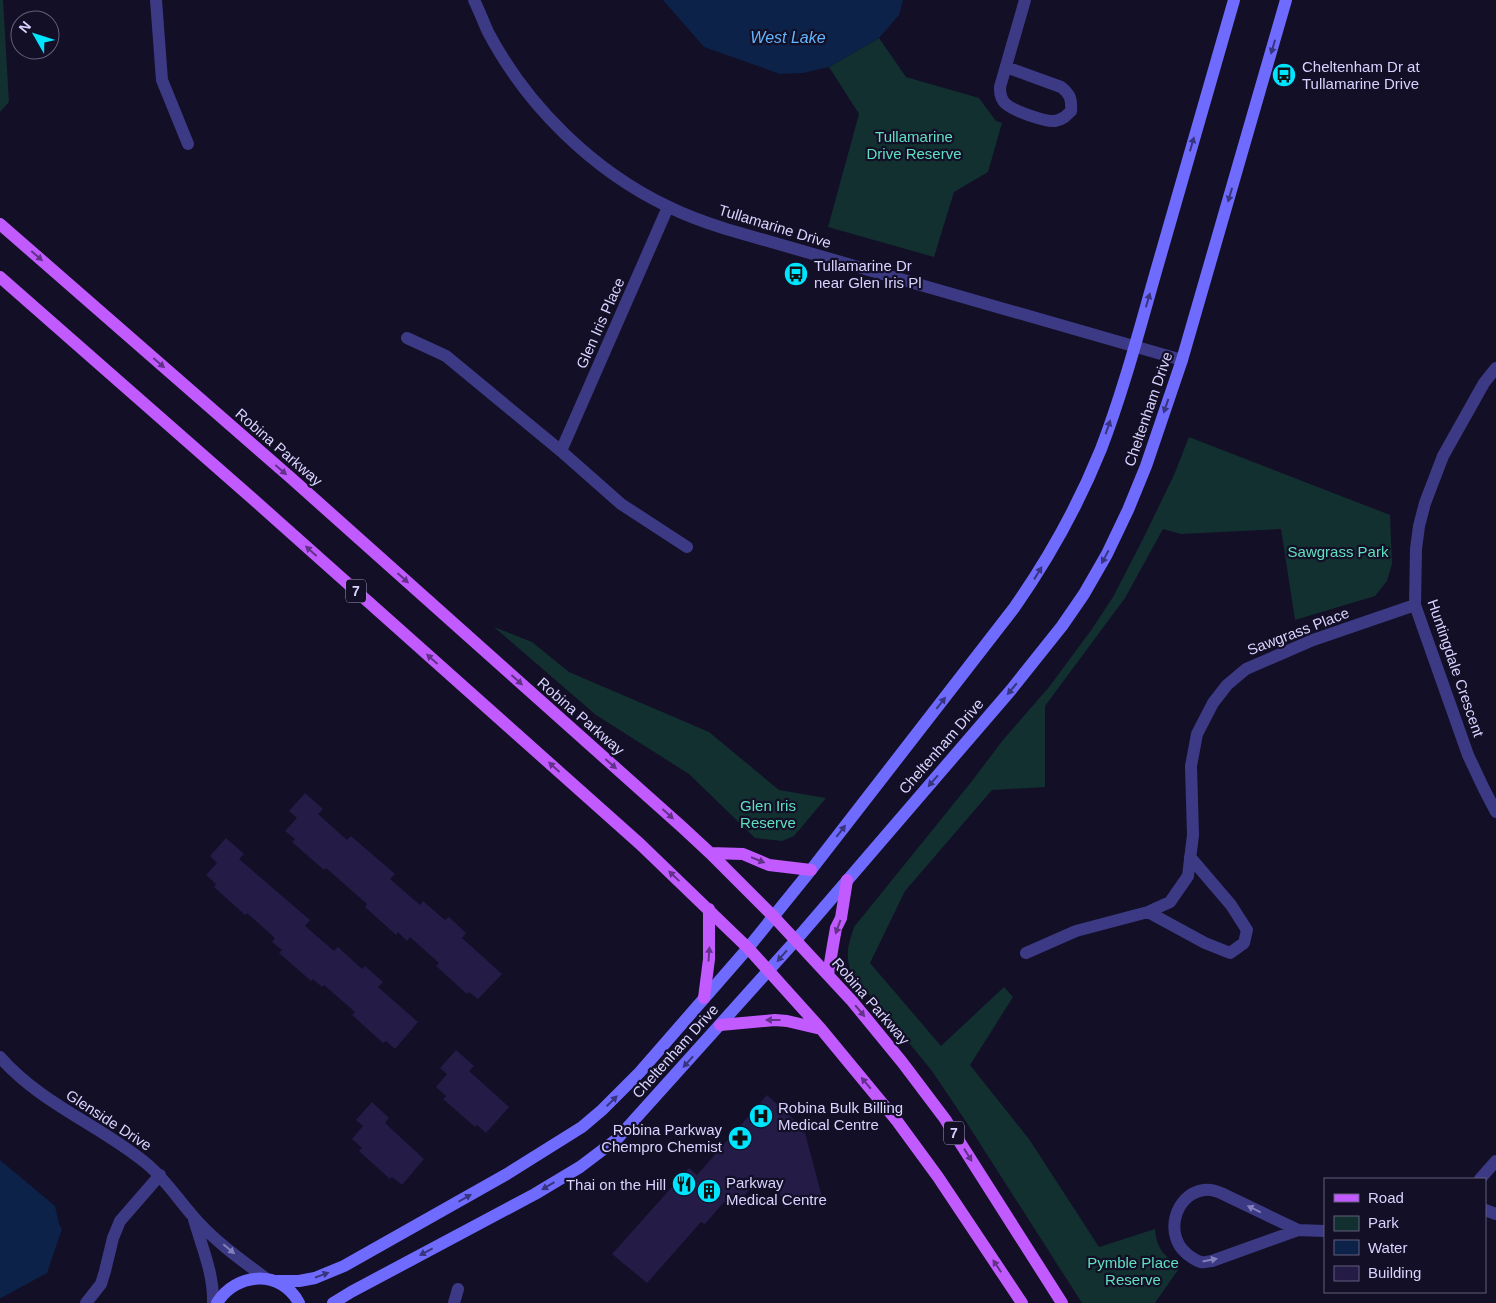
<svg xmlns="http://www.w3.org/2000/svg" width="1496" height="1303" font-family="Arial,sans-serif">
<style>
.green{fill:#12302f}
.water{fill:#0c2248}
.building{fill:#241b47}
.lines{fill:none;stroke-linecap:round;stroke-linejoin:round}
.street{stroke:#3d3a85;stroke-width:12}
.secondary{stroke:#6f6bff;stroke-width:12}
.primary{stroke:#c25bff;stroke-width:12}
.oneway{fill:#38347d}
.oneway2{fill:#623188}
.oneway3{fill:#837fbc}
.labels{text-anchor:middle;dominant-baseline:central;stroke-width:4.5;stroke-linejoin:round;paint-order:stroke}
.shield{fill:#130f26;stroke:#9e99be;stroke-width:1}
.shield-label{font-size:14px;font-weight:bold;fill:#d9d4ff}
.poi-label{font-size:15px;fill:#d9d4ff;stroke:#130f26;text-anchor:start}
.park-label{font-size:15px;fill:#5fe0c0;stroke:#130f26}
.street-label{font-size:15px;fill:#d9d4ff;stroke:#130f26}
.water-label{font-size:16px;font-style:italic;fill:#62b6ff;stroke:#130f26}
</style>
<rect width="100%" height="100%" fill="#130f26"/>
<path class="green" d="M0,0H3L9,102L0,112Z
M879,38L906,77L979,98L996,121L1002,123L988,172L954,192L934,257L828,227L859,114L829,67Z
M1189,437L1390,515L1392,564L1387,581L1375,596L1295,620L1281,529L1181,534L1163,529L1125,598L1045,706V787L992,790L905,891L870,963L941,1046L1004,987L1013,997L970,1065L1029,1139L1099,1247L1155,1229C1157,1250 1163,1254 1180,1267L1155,1303H1082L963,1117L932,1071L851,972C845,953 848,946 854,927L972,781L1003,740L1049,687L1092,629L1113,597L1143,539L1174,475Z
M494,627L532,642L569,672L709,732L779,790L826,798L794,836L782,841L755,838L689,774L596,715Z"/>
<path class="water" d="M663,0H903L899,15L879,38L829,67L803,73L780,74L704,47Z
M0,1160L55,1206L59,1224L62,1229L47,1273L1,1298H0Z"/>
<path class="building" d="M305,793L323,809L318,814L347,840L351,836L395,874L390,879L420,905L423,901L445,920L449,917L466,933L462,938L502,974L478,999L469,992L467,994L436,966L439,963L410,937L407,941L398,932L396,935L365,907L367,904L326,868L324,870L292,842L295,839L285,831L297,818L289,811Z
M226,838L244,854L239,859L310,920L305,926L334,951L338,947L362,969L365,966L383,982L378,987L418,1022L395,1049L386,1041L383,1043L352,1015L355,1012L324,985L322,987L313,979L311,981L279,953L282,950L272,942L275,938L247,913L245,915L214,887L216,884L206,875L217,863L210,856Z
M456,1050L474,1066L469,1071L509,1107L486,1133L477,1125L475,1127L443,1099L446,1096L436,1087L447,1074L440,1068Z
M767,1095L804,1129L822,1197L784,1208L777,1183L769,1185L760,1178L733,1208L724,1202L705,1224L701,1222L647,1283L612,1254L689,1168L697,1175Z
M372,1102L389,1118L385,1123L424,1159L402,1185L392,1177L390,1179L359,1151L362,1148L352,1139L363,1126L356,1120Z"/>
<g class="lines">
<path class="street" d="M156,0L162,80L188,144
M474,0C479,10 483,21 488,32C527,106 593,171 669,207C687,216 707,223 726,229L1182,360
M1006,67L1061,87C1070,94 1072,99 1071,111C1066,116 1062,120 1055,121C1045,122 1010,110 1004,102C1000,97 1000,92 1000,87L1025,0
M407,338L446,356L561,451L621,504L687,547
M1496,368L1484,383L1443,456L1425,503L1419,526L1416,549L1415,605L1468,755L1484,789L1496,812
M561,451L668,207
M1148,912L1205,943L1230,953L1244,943L1247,930L1231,905L1190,857
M1026,953L1076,931L1148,912L1170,902L1188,876L1193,835L1191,766L1197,734L1213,703L1227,685L1246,669L1313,640L1415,605
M0,1057C41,1104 100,1125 147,1164C165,1179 177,1198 192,1215C213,1240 241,1260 267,1279
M1480,1179L1496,1161
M1485,1210L1496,1214
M193,1216C201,1245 214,1273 213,1303
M1298,1230L1223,1194C1217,1191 1211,1189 1204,1190C1174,1194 1164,1236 1187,1254C1191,1257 1196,1261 1201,1262C1204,1263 1209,1261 1212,1261L1298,1230L1325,1231
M86,1303L101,1284L105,1271L113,1238L120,1221L160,1175
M454,1303L458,1289"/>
<path class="secondary" d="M274,1281H299L315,1278L344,1266L507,1174L582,1127L602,1110L640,1072L748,948L811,870L1014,608C1049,558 1078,506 1101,449C1125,387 1142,319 1161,254C1185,170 1209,85 1234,0
M217,1303C236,1272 281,1269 299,1303
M333,1303L351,1292L535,1194L580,1167L617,1139L796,940L1011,690L1062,626L1084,594L1107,554L1128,510L1146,466L1182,360L1286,0"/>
<path class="primary" d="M0,224L291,478L682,827L710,853L773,916L852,1001L902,1062L945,1119L1062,1303
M0,277L263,508L640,844L748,948L821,1029L897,1121L938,1177L1022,1303
M710,853L743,854L769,865L811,870
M828,975L833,945L836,928L841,918L847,880
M704,998L709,959V909
M720,1025L775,1020L787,1021L821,1029"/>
</g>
<defs><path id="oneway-solid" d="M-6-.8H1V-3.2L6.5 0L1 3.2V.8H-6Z" transform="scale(1.25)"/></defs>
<g class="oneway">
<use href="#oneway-solid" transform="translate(1273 47) rotate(106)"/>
<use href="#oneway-solid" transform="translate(1192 144) rotate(-74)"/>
<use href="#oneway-solid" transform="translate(1230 195) rotate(106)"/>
<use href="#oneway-solid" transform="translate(1148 300) rotate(-74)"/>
<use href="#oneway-solid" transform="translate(1166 406) rotate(109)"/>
<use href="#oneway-solid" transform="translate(1108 427) rotate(-71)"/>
<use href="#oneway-solid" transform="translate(1105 557) rotate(118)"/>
<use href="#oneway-solid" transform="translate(1038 573) rotate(-58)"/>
<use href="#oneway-solid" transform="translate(1012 689) rotate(130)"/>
<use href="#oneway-solid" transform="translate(941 703) rotate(-52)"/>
<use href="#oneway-solid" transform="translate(933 781) rotate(131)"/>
<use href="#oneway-solid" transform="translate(841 831) rotate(-52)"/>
<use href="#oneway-solid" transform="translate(782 956) rotate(131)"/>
<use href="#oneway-solid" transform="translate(688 1062) rotate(132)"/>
<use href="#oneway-solid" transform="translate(612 1101) rotate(-44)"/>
<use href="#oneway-solid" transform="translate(548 1186) rotate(149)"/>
<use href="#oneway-solid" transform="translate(465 1198) rotate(-30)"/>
<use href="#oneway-solid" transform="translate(426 1252) rotate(152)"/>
<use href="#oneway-solid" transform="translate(322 1275) rotate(-20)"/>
</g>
<g class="oneway2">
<use href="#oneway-solid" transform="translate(37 256) rotate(41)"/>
<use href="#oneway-solid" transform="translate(159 363) rotate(41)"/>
<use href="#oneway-solid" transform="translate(281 470) rotate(41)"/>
<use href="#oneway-solid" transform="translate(311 551) rotate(-138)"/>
<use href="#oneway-solid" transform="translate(403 578) rotate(42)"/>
<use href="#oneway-solid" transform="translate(432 659) rotate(-138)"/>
<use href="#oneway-solid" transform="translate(517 680) rotate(42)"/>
<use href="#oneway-solid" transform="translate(611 764) rotate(41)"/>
<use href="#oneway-solid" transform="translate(554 767) rotate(-138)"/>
<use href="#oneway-solid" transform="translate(668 814) rotate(42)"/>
<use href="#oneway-solid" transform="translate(758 860) rotate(22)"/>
<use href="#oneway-solid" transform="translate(674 876) rotate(-137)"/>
<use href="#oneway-solid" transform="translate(838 927) rotate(110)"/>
<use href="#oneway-solid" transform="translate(709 954) rotate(-86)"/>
<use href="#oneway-solid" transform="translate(860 1011) rotate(50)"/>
<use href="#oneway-solid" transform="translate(773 1020) rotate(-180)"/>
<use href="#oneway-solid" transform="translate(866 1083) rotate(-130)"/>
<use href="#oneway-solid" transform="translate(968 1155) rotate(58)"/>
<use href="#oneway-solid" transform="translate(997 1266) rotate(-124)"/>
</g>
<g class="oneway3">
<use href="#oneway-solid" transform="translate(1254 1209) rotate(-154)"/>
<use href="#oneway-solid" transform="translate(229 1249) rotate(40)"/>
<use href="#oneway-solid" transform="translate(1210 1260) rotate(-11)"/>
</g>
<defs>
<g id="bus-disc" transform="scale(1.25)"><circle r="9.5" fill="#00e5ff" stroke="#130f26"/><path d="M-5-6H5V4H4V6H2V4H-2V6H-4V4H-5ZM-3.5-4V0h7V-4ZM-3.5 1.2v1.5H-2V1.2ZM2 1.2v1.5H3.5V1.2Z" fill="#111"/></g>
<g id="hospital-disc" transform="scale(1.25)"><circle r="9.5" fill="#00e5ff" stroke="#130f26"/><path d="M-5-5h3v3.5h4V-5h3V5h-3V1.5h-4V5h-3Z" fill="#111"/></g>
<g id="pharmacy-disc" transform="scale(1.25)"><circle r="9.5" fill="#00e5ff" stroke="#130f26"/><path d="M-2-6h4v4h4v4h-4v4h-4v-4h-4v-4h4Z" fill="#111"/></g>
<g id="restaurant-disc" transform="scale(1.25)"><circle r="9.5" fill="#00e5ff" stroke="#130f26"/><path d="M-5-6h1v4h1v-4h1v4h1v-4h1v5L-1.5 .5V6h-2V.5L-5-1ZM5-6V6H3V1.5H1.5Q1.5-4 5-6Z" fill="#111"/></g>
<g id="building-disc" transform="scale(1.25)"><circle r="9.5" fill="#00e5ff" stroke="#130f26"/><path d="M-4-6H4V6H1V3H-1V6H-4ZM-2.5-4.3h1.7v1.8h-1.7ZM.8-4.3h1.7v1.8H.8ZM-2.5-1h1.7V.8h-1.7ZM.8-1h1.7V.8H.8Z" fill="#111"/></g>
</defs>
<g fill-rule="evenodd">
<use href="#bus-disc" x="1284" y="75"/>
<use href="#bus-disc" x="796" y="274"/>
<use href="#hospital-disc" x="761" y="1116"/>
<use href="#pharmacy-disc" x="740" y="1138"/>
<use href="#restaurant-disc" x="684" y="1184"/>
<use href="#building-disc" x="709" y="1191"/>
</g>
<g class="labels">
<g class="shield">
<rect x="346" y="579.5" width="20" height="23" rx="4"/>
<rect x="944" y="1121.5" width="20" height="23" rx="4"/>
</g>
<g class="shield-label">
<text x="356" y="591">7</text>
<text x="954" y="1133">7</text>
</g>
<g class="poi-label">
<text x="1302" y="66">Cheltenham Dr at<tspan x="1302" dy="17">Tullamarine Drive</tspan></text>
<text x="814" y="265">Tullamarine Dr<tspan x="814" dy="17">near Glen Iris Pl</tspan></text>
<text x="778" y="1107">Robina Bulk Billing<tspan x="778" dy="17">Medical Centre</tspan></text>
<text x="722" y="1129" text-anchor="end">Robina Parkway<tspan x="722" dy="17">Chempro Chemist</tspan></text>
<text x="726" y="1182">Parkway<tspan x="726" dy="17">Medical Centre</tspan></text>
<text x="666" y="1184" text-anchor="end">Thai on the Hill</text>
</g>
<g class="park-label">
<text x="914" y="136">Tullamarine<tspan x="914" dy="17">Drive Reserve</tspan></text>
<text x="1338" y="551">Sawgrass Park</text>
<text x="768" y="805">Glen Iris<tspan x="768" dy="17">Reserve</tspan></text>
<text x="1133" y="1262">Pymble Place<tspan x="1133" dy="17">Reserve</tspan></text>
</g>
<g class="street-label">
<text transform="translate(775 226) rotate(17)">Tullamarine Drive</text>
<text transform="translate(600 323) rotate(-66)">Glen Iris Place</text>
<text transform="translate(1148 409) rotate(-71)">Cheltenham Drive</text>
<text transform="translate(279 447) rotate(41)">Robina Parkway</text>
<text transform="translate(1298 631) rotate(-21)">Sawgrass Place</text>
<text transform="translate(1456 668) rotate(71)">Huntingdale Crescent</text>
<text transform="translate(581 716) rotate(41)">Robina Parkway</text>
<text transform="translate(941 746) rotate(-49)">Cheltenham Drive</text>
<text transform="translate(871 1001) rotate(49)">Robina Parkway</text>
<text transform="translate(675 1051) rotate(-48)">Cheltenham Drive</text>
<text transform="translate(109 1120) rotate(33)">Glenside Drive</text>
</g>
<g class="water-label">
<text x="788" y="37">West Lake</text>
</g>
</g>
<rect x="1324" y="1178" width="162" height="115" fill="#130f26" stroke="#625e7d"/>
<rect x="1334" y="1194" width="25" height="8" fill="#c25bff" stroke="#625e7d"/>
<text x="1368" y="1203" font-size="15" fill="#d9d4ff">Road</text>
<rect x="1334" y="1216" width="25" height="15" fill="#12302f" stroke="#625e7d"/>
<text x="1368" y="1228" font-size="15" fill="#d9d4ff">Park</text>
<rect x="1334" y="1240" width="25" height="15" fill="#0c2248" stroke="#625e7d"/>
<text x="1368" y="1253" font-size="15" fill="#d9d4ff">Water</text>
<rect x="1334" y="1266" width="25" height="15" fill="#241b47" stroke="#625e7d"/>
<text x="1368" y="1278" font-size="15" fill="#d9d4ff">Building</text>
<g transform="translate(35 35) rotate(309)"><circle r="24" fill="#130f26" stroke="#625e7d"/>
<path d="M0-4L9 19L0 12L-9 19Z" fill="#00e5ff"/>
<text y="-8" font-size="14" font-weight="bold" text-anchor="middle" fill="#d9d4ff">N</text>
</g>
</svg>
